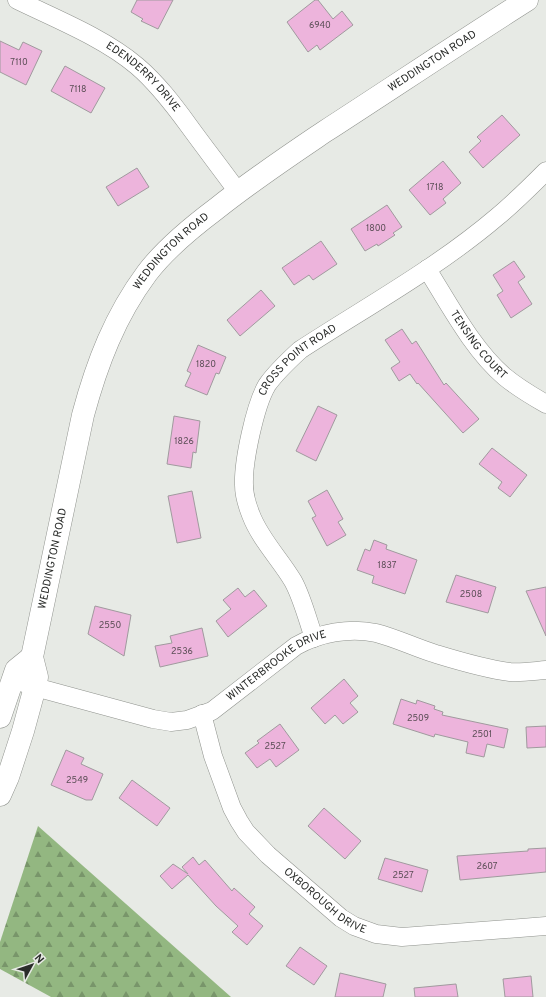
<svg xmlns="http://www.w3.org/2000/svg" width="546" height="997" font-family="Overpass,sans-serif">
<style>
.forest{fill:url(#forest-firs)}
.building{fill:#edb4dc;stroke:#a09a9e}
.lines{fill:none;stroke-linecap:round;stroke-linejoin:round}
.street-casing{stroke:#90938e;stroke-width:19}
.secondary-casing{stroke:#90938e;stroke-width:23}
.street{stroke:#fff;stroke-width:18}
.secondary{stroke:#fff;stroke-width:22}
.labels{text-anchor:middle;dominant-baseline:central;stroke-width:3;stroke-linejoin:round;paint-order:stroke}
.number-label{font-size:9px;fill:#5b4e56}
.street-label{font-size:11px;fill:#2a2c2a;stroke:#e7eae5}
</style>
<defs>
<pattern id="forest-firs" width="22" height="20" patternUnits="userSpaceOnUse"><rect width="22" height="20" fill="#93b781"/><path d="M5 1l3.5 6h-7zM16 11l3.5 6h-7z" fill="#78956a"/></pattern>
</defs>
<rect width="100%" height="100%" fill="#e7eae5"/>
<path class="forest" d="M38,826L231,997H51L0,969V942Z"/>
<path class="building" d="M137,0H173L158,29L141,21L143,19L131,12Z
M315,0H318L333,19L342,11L353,25L320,50L317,45L308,52L287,22Z
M0,41L19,50L23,42L42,51L26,85L0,72Z
M65,66L105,88L91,113L51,91Z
M502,115L520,135L483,168L469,152L481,141L477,137Z
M443,161L461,183L443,199L446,203L430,215L409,190Z
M137,168L149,187L118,206L106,187Z
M387,205L402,227L393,233L395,235L378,246L377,244L365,251L351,229Z
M321,241L337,264L313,280L309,275L294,285L282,268Z
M514,261L525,277L518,282L532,304L511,318L497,295L503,291L493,275Z
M261,290L275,306L240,336L227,320Z
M402,329L412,344L416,341L444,385L446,383L479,419L463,433L418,383L417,384L410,374L399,381L391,368L400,362L385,340Z
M198,345L226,357L219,374L216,373L207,395L185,386L191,373L187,371Z
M318,406L337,415L316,461L296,451Z
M174,416L200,421L196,453L193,452L191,468L167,464Z
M492,448L527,475L510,497L498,488L502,482L479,464Z
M327,490L343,519L338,522L346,535L327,546L312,518L316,516L308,501Z
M192,491L201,538L177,543L168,496Z
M374,540L387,545L386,549L417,560L405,594L372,583L374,576L357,570L365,549L370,551Z
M456,575L496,587L488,613L446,602Z
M546,587V636L526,591Z
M238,588L245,597L254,590L267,606L228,637L216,621L231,609L223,600Z
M95,606L131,615L124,656L88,634Z
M202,628L208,656L160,667L155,646L172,643L170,636Z
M344,679L358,696L350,703L358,712L343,724L335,715L325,724L311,708Z
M401,699L416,704L417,700L435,706L434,709L443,712L442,715L508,729L504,748L487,744L484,757L466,753L468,742L435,734L434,737L393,724Z
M280,724L299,750L276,767L270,759L257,768L245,753L259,743L257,741Z
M546,726V747L527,748L526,727Z
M66,750L84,758L81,764L103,774L92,800H86L51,785Z
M132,780L170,808L157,826L119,798Z
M324,808L361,841L345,859L308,826Z
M546,848V872L460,880L457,856L528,851V849Z
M193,857L199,865L205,860L232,891L234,888L255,907L249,914L263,926L247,945L232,932L238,926L216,906L188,875L172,889L160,876L173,864L188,874L182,867Z
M385,858L428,870L422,892L378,879Z
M300,947L327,966L314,985L286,966Z
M340,973L386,984L383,997H335Z
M531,976L533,997H505L503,979Z
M456,984L458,997H415L414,988Z"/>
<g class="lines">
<g class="street-casing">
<g id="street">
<path id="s1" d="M17,0C56,19 104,38 137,66C157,83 173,104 189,126C205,148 222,170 238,192"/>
<path id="s2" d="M427,269C449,304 473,350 505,377C517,387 532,396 546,404"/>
<path id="s3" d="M314,638C308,621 302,597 293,581C280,559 260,539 251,515C247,505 244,495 244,485C243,462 255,405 267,385C276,372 288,361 300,350C366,307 437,268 497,217C514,203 530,187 546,171"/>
<path id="s4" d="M13,679L35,687L153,719L171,722L187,720L212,711L296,646C319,633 350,627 376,633C396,638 416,648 436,654C459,661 485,669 510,672C521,673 534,671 546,670"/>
<path id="s5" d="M202,714L213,756L232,808L239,821L246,832L268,855L341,918L354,926L376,934L402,937L546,926"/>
</g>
</g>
<g class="secondary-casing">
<g id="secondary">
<path d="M0,717L16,670L32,657"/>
<path id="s6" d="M0,795L8,777L23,731L35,687L37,677L32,657L83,415C97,363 115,316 147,273C166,248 192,227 216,209C251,181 287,157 324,132C392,88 459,43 527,0"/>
</g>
</g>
<use href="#street" class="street"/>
<use href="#secondary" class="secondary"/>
</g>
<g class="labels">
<g class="number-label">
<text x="320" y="25">6940</text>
<text x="19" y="62">7110</text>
<text x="78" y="89">7118</text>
<text x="435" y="187">1718</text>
<text x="376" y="228">1800</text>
<text x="206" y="364">1820</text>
<text x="184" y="441">1826</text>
<text x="387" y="565">1837</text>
<text x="471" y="594">2508</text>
<text x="110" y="625">2550</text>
<text x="182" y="651">2536</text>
<text x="418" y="718">2509</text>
<text x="482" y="734">2501</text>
<text x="275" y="746">2527</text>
<text x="77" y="780">2549</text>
<text x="487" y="866">2607</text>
<text x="403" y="875">2527</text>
</g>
<g class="street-label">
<text stroke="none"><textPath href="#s6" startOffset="905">WEDDINGTON ROAD</textPath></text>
<text stroke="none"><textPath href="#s1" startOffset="149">EDENDERRY DRIVE</textPath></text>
<text stroke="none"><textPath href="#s6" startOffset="581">WEDDINGTON ROAD</textPath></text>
<text stroke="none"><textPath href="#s2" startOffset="92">TENSING COURT</textPath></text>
<text stroke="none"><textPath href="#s3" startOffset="313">CROSS POINT ROAD</textPath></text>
<text stroke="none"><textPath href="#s6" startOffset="245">WEDDINGTON ROAD</textPath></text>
<text stroke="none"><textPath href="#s4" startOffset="286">WINTERBROOKE DRIVE</textPath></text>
<text stroke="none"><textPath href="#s5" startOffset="232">OXBOROUGH DRIVE</textPath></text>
</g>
</g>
<g transform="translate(32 965) rotate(50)" stroke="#e7eae5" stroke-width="3" paint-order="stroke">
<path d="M0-3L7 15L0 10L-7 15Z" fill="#2a2c2a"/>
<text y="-6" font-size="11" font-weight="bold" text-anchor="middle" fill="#2a2c2a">N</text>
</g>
</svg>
